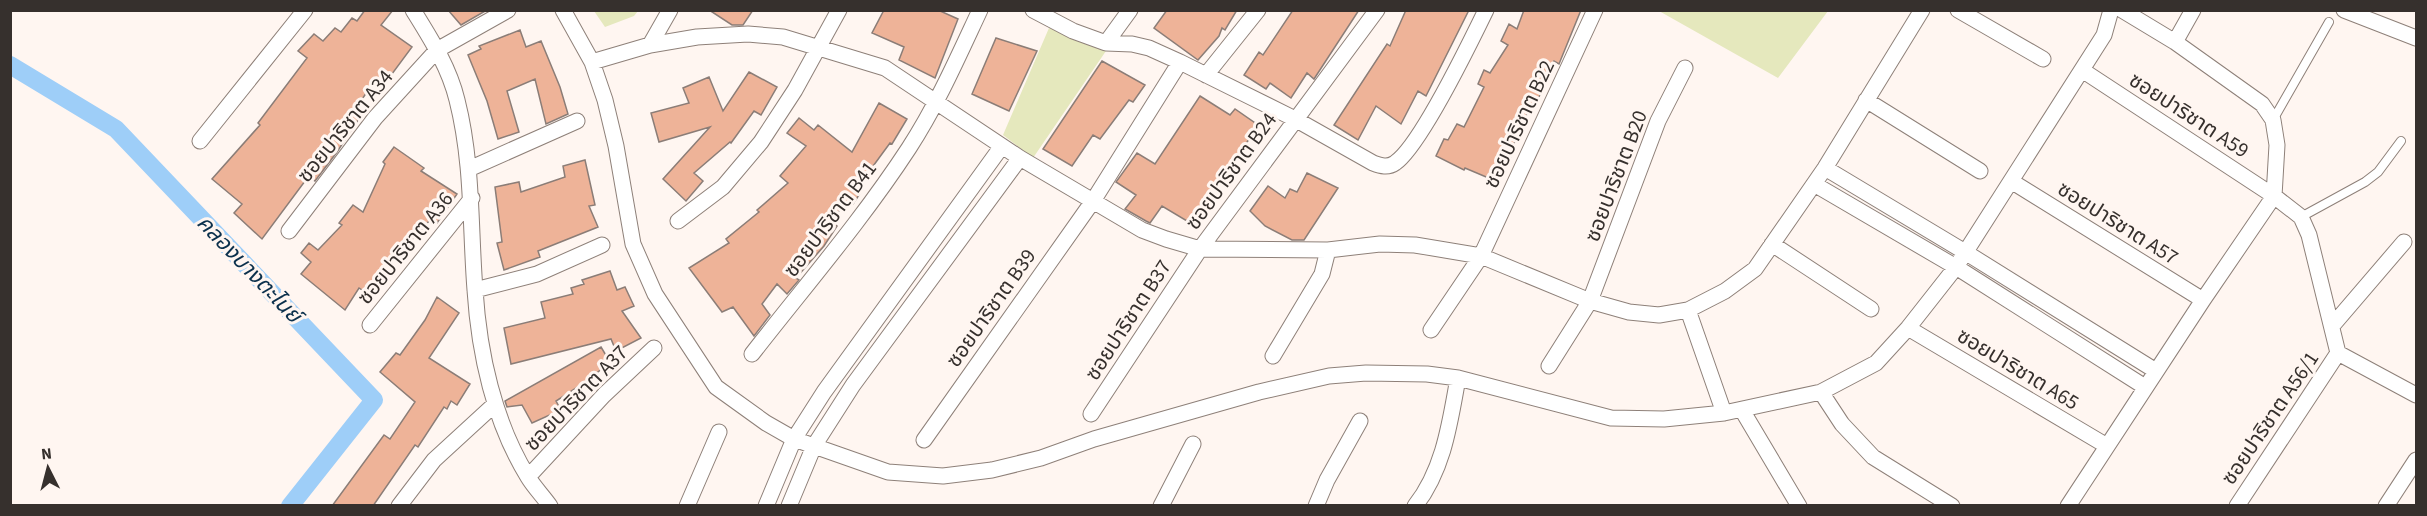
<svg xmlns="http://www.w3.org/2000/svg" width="2427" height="516" font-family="'Source Sans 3','Noto Sans Thai',sans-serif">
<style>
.green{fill:#e5e8bd}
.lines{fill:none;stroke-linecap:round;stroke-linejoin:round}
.canal{stroke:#9ecef8;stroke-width:18}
.building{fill:#eeb398;stroke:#8b7d77;stroke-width:1.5}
.lane-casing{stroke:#8e8079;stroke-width:10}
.street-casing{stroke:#8e8079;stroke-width:17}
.lane{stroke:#fff;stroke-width:8}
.street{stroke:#fff;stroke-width:15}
.labels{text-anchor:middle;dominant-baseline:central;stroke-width:6;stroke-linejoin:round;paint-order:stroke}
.street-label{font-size:21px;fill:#36302d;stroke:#fff6f1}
.water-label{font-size:22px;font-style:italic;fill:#0b304c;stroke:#fff6f1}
</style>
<rect width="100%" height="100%" fill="#fff6f1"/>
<path class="green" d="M594,11H638L634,16L605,27Z
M1659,11L1828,10V11L1778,78Z
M1049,28L1108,48L1033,158L1003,135Z"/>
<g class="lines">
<path class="canal" d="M10,65L116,129L374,400L290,506"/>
</g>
<path class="building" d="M365,10H393L381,25L412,47L389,78L384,74L367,92L353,112L360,117L337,152L315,181L308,177L262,239L234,213L242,204L212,179L260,125L258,123L307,58L298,51L314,34L323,41L335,28L341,32L352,18L357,21Z
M448,10H487L461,25Z
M709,10H753L743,25H732Z
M884,10H938L958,19L935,78L899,60L904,47L872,33Z
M1167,10H1237L1225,30L1222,28L1219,36L1198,60L1154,28Z
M1293,10H1359L1314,79L1307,73L1291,98L1270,83L1266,89L1244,75L1259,52L1263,55Z
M1406,10H1469L1426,96L1418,91L1401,124L1376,106L1358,140L1334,125L1387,44L1390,46Z
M1524,10H1581L1559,64L1554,61L1534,109L1530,107L1512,148L1515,149L1498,182L1465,168L1464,170L1436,156L1444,139L1448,140L1457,124L1464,127L1484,87L1478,84L1484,70L1490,73L1508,45L1501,41L1509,24L1517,29Z
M520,30L526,47L541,41L560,87L568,114L546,124L535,79L507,91L519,132L498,139L487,101L468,55L481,49L479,46Z
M996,38L1037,51L1009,111L972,94Z
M1102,61L1145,85L1133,102L1129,100L1100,139L1093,135L1072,166L1043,149Z
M749,72L777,87L761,115L754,111L731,143L730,142L694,173L703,181L686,201L663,179L710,127L659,142L651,113L689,103L683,88L709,77L723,111Z
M1200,96L1230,115L1235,109L1258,125L1214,194L1192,224L1162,206L1150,223L1146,221L1125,209L1136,195L1116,182L1137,153L1155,164Z
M879,103L907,119L892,144L890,143L857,188L861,192L853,204L849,201L831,219L837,226L824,246L796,278L799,280L787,294L777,284L762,304L770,315L754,336L733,307L722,312L689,268L729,243L726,239L759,212L757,210L788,183L780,176L806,146L787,133L799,118L814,130L818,125L852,152Z
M394,147L424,168L421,171L457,194L437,223L431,219L381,273L368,294L359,288L345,310L301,274L311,262L301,253L309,243L318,250L342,225L339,223L353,205L363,212L385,164L383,162Z
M585,160L595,205L589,206L598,227L538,251L540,257L504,270L497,243L502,242L495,187L519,182L521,192L565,177L563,166Z
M1307,173L1338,188L1304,240H1292L1265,226L1250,211L1268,186L1285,198L1290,189L1297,192Z
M610,271L617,290L625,287L634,306L622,311L641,338L616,351L611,339L511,364L504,328L545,318L541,302L573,294L571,288L584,284L582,280Z
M437,297L459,313L429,358L470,384L457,405L451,401L447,409L444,407L418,447L415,445L373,506H332L384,435L390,439L415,402L380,372L396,353L400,355L425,320Z
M601,347L610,362L587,381L556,401L561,410L532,423L522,405L507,407L505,401Z"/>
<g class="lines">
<g class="lane-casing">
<path id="lane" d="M2273,120L2329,22
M2301,217L2365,182L2378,172L2401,141"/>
</g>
<g class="street-casing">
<path id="street" d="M413,10C431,39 449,67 457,100C473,163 470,226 475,290C479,353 494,422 528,477C534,487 543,496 550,506
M563,10L592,62L605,100L616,146L633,244L655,294L716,387L766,423L794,439L888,472L943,476L992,470L1041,458L1094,439L1259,392L1329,376L1366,373L1427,374L1458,378L1611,418L1664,419L1724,413L1821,392L1876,363L1908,328L1956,267L2104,35L2111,10
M1033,10L1073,31L1106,43L1132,44L1149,48L1180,62L1295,119L1373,163C1381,166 1388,168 1395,163C1420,146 1471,41 1486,10
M1958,10L2043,59
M2344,10L2416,38
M2175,42L2193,10
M1106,43L1130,10
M650,45L670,10
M592,62L650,45L697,37L748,34L783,37L885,68L1020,158L1142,230L1166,239L1200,249L1328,250L1380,244L1415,245L1481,256L1590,301L1629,312L1659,315L1688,310L1725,291L1755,269L1825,168L1922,10
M2082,70L2274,196L2301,217L2309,235L2338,353L2416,395
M1206,75L1258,10
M1866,100L1980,171
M200,141L305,10
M1825,168L1965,252L2156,371
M469,169L577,121
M2011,181L2203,300
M1814,184L1956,267L2145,387
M678,221L723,187L761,142L795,90L839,10
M289,231L375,118L437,50L508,10
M1772,244L1871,309
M475,290L537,274L602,245
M1688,310L1724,413
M370,325L472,198
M2332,326L2404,242
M1908,328L2107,446
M1431,330L1481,256L1595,10
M752,354C805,286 862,220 909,148C937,105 958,57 980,10
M1273,356L1322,274L1328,250
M1549,366L1590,301L1658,121L1685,68
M1821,392L1842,424L1873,457L1952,506
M1742,410L1799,506
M1091,414L1200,249L1377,10
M924,440L1093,201L1180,62
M528,477L604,395L654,348
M399,506L434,460L495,404
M687,506L719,432
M766,506L794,439L824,392L1002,146
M789,506L814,446L853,385L1020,158
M1161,506L1193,444
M1316,506L1327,480L1360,421
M1415,506C1444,469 1450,422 1458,378
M2068,506L2203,300L2274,196L2277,145L2273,120L2262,104L2175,42L2122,10
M2237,506L2338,353
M2386,506L2416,460"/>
</g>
<use href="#lane" class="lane"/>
<use href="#street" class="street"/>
</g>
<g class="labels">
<g class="street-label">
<text transform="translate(2189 115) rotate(33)">ซอยปาริชาต A59</text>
<text transform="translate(1519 124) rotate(-65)">ซอยปาริชาต B22</text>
<text transform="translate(345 126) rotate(-51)">ซอยปาริชาต A34</text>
<text transform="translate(1231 171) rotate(-54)">ซอยปาริชาต B24</text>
<text transform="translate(1616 176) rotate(-69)">ซอยปาริชาต B20</text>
<text transform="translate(830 219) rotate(-53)">ซอยปาริชาต B41</text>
<text transform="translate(2118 223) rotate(32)">ซอยปาริชาต A57</text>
<text transform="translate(405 248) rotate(-51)">ซอยปาริชาต A36</text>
<text transform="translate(991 308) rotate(-55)">ซอยปาริชาต B39</text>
<text transform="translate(1128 320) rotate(-57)">ซอยปาริชาต B37</text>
<text transform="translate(2018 369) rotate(31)">ซอยปาริชาต A65</text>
<text transform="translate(576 398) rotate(-46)">ซอยปาริชาต A37</text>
<text transform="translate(2270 418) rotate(-56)">ซอยปาริชาต A56/1</text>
</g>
<g class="water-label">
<text transform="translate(249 269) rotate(46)">คลองบางตะไนย์</text>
</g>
</g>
<rect width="2427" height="516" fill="none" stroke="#36302d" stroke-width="24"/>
<g transform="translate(48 468) rotate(354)" stroke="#fff6f1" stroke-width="4.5" paint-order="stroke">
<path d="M0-4.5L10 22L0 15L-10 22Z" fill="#36302d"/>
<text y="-9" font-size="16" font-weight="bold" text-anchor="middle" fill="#36302d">N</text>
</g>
</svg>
